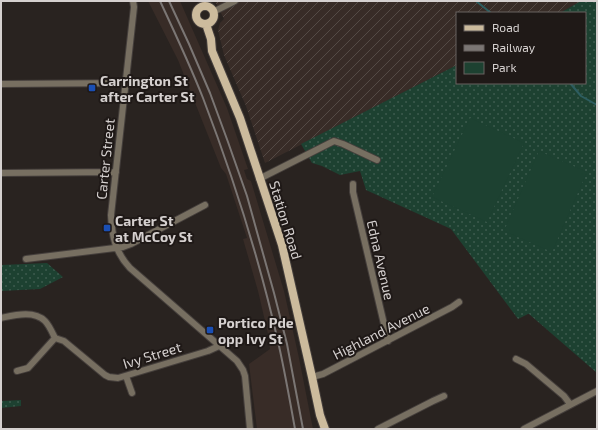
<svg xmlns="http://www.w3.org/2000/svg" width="598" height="430" font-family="'Exo 2',sans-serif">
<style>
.built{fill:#382c27}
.industrial{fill:url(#industrial-furrows)}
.green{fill:url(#green-dots)}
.pitch{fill:#1d4131}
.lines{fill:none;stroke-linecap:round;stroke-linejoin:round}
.stream{stroke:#2d5d60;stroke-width:2}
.minor-casing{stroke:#453f3c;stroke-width:8}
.major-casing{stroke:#453f3c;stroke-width:10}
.minor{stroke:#776f61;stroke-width:6}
.major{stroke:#ccbb9d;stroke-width:8}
.rail{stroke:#7b7674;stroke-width:2}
.transit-dot{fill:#1a4fb4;stroke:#1f1917;stroke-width:1.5}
.labels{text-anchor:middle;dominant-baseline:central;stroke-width:4;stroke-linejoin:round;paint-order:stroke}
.poi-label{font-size:14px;font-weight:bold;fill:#d5d0cf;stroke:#1f1917;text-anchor:start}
.street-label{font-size:14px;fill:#d5d0cf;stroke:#1f1917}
</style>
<defs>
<pattern id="industrial-furrows" width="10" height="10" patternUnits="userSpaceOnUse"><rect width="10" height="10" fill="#382c27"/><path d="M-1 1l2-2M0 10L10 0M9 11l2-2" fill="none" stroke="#544a45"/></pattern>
<pattern id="green-dots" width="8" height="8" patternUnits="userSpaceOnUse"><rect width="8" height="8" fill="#1d4131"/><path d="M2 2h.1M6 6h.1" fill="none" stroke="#3d5b4e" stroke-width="1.8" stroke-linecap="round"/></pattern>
</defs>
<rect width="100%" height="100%" fill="#292320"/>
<path class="built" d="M148,1H180L227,108L248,169L244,170L247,179L251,181L284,291L299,358L313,429H257L249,364L270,349L268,334L258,291L243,239L247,238L226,174L221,168L178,60Z"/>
<path class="industrial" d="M215,1H581L560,13H457V65L265,163L246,106L224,55L218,30L220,23L224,19Z"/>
<path class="green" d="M581,1H597V373L529,314H528L518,319L451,229L366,190L360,171L340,175L322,166L312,163L301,144L457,65V83H585V13H560Z
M47,263L63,277L40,289L1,291V265Z
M21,400V406L1,408V401Z"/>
<path class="pitch" d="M470,118L524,143L487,222L432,197Z
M539,151L587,172L552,252L504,231Z"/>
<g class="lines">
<path class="stream" d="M476,1L491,13
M570,83L581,96L597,105"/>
<g class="minor-casing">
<path id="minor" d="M133,1L134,7L111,215C112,236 115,252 130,268L237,361L243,370L245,376L250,429
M213,12L235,1
M1,84L126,83
M1,173L116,172
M259,179L334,141L343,144L377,160
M353,184V192L388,341
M26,259L123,247L131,244L205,205
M1,318C15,315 34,310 45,321C49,325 52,332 55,338
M55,338L64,341L105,375L109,377L118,378L208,351L219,346
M516,359L526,364L564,396L570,404
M17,371L28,368L55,338
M126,376L132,393
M312,377L323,374L452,307L459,302
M378,429L433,401L444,396
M524,429L597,391"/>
</g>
<g class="major-casing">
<path id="major" d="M196 15a9 9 0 1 1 18 0a9 9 0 1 1-18 0Z
M206,24L211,39L212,51L240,118L282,245L312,377L320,415L325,429"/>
</g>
<use href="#minor" class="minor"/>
<use href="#major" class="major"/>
<path class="rail" d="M160,1C175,33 190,65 203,98C234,179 260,261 279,346C285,373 290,401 295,429
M169,1L189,44L210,93L228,142L247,196L274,293L287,344L303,429"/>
</g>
<g class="transit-dot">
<rect x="88" y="84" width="8" height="8" rx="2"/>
<rect x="103" y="224" width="8" height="8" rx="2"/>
<rect x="206" y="326" width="8" height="8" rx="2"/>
</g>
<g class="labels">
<g class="poi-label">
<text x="100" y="80">Carrington St<tspan x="100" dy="16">after Carter St</tspan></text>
<text x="115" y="220">Carter St<tspan x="115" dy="16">at McCoy St</tspan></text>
<text x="218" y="322">Portico Pde<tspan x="218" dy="16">opp Ivy St</tspan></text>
</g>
<g class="street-label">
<text transform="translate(105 159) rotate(-84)">Carter Street</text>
<text transform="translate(286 220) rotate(73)">Station Road</text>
<text transform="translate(381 260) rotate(77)">Edna Avenue</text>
<text transform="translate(381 331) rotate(-27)">Highland Avenue</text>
<text transform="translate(152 355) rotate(-17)">Ivy Street</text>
</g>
</g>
<rect width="598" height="430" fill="none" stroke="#d5d0cf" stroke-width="4"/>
<rect x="456" y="12" width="130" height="72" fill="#1f1917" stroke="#686261"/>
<rect x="464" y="25" width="20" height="6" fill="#ccbb9d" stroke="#686261"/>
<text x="492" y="32" font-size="12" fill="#d5d0cf">Road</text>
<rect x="464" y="45" width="20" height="6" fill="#7b7674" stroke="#686261"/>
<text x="492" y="52" font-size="12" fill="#d5d0cf">Railway</text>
<rect x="464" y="62" width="20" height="12" fill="#1d4131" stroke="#686261"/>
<text x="492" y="72" font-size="12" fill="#d5d0cf">Park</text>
</svg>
